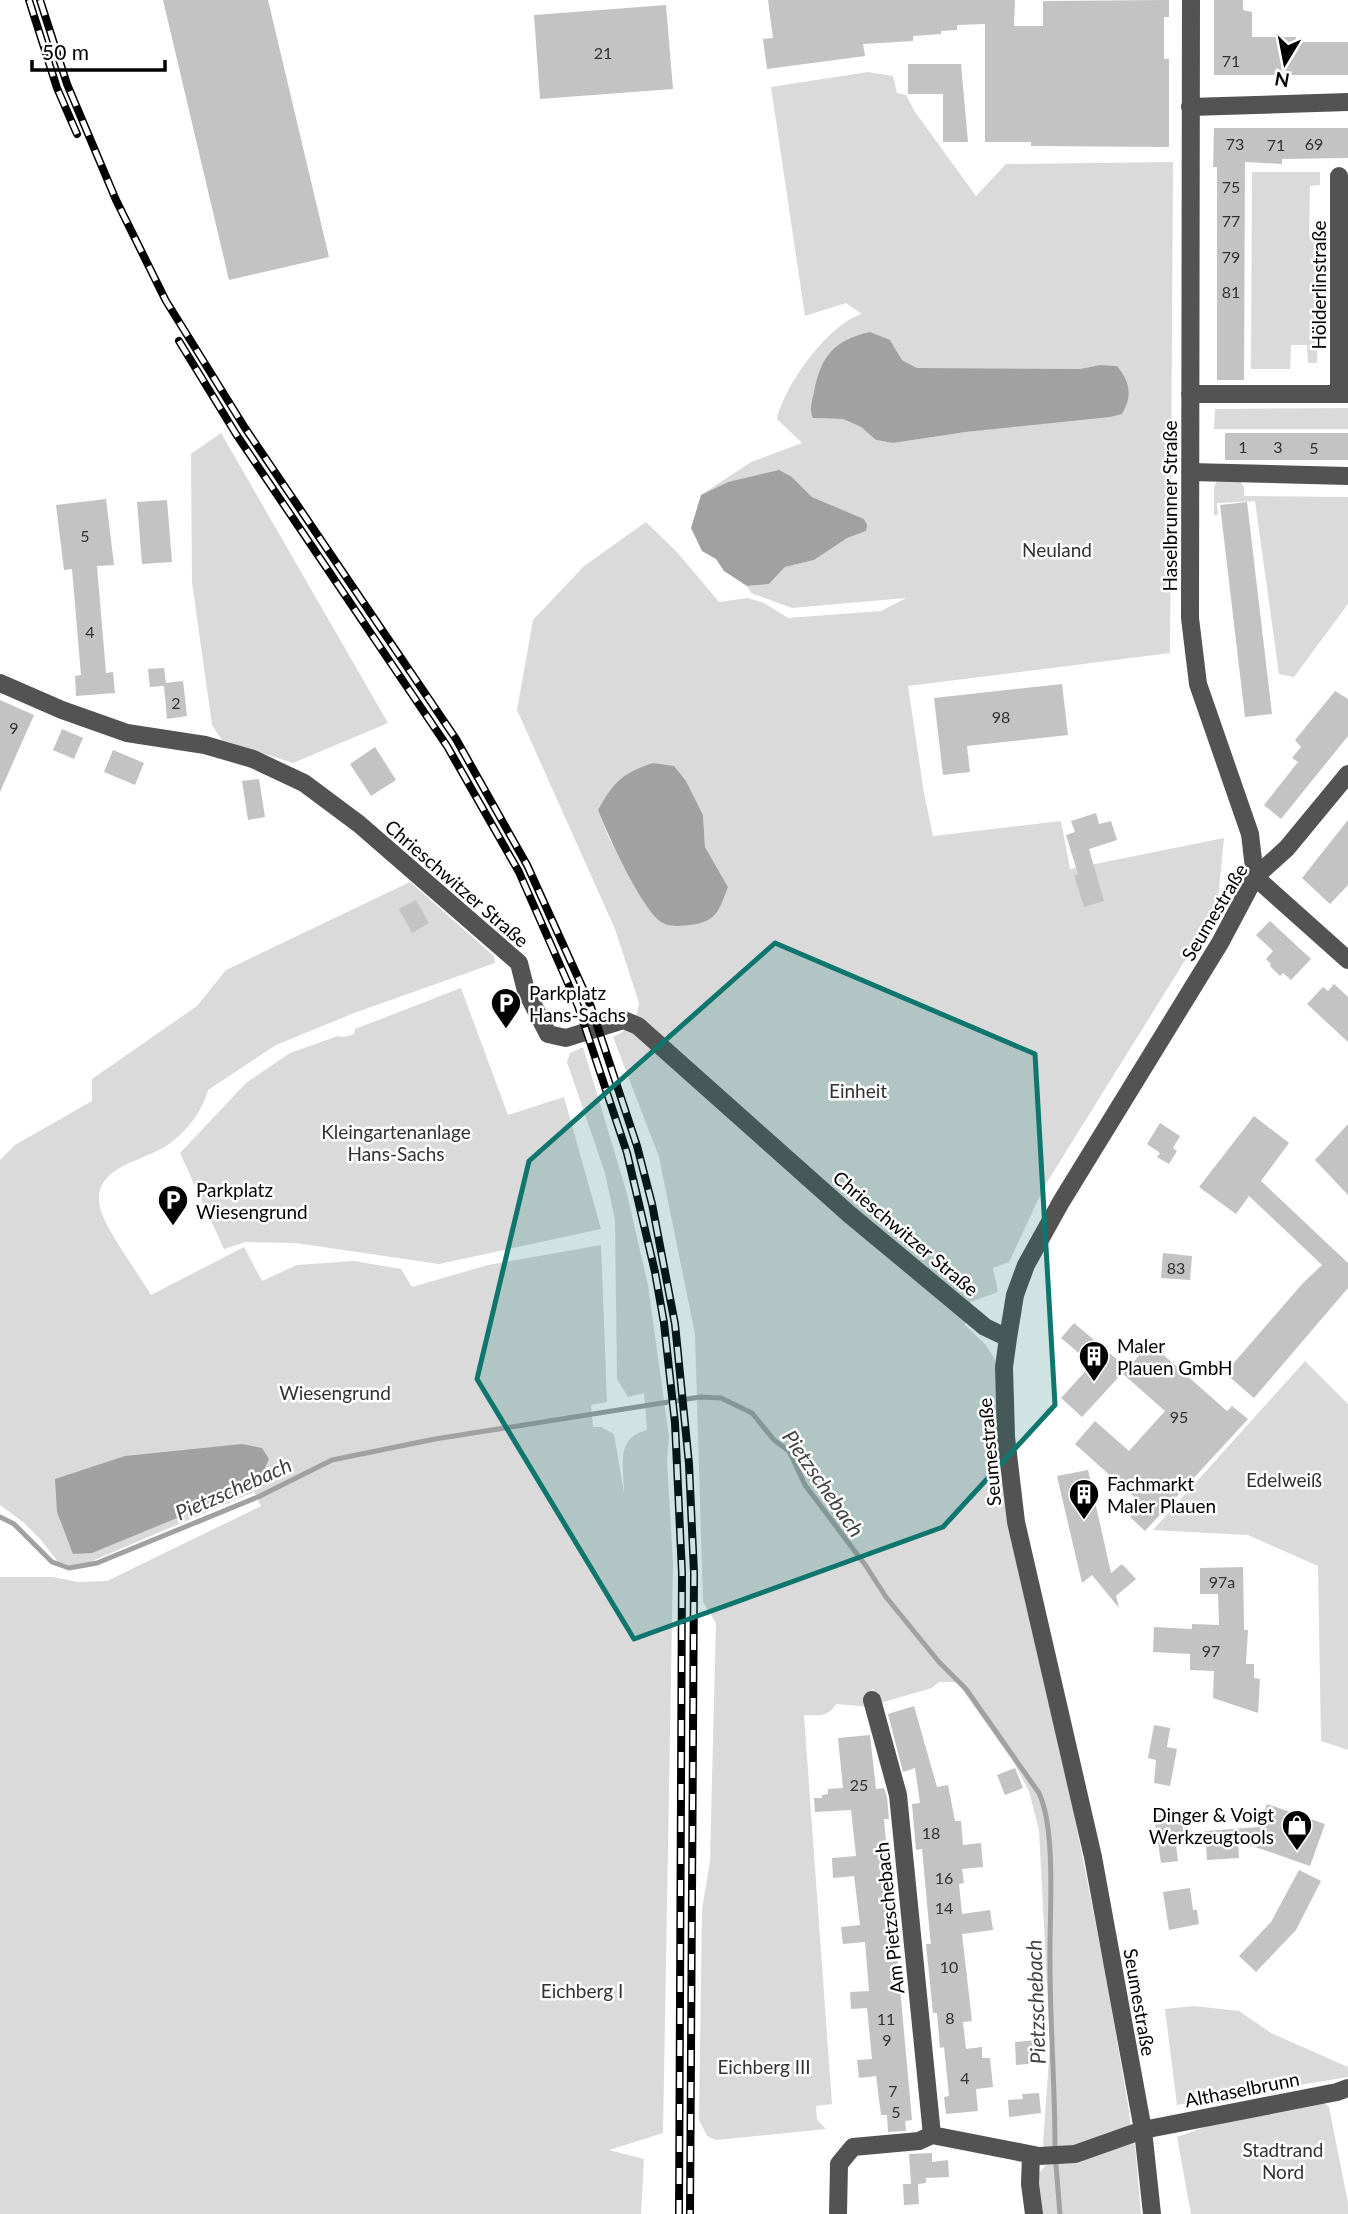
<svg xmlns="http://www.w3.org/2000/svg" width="1348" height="2214" font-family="Lato,sans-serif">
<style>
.green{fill:#dadada;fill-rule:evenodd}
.water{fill:#a1a1a1}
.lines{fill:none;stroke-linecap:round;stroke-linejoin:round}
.stream{stroke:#a1a1a1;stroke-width:5}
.building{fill:#c3c3c3}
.minor{stroke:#535353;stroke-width:18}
.rail-casing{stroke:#000;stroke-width:8}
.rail{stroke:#fff;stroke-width:5;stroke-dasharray:16;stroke-linecap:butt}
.marked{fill:#0f766e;fill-opacity:0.2;stroke:#0f766e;stroke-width:5;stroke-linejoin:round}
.labels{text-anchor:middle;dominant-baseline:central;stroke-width:5;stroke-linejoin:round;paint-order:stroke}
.number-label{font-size:16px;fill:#313131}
.street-label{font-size:19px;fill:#000;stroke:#fff}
.park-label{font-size:19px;fill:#313131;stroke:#fff}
.poi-label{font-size:19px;fill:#000;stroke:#fff;text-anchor:start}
.water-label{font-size:21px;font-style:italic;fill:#424242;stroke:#fff}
</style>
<rect width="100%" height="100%" fill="#fff"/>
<path class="green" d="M868,72L893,76L897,93L906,95L915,112L976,196L1006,164L1173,162L1170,653L908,686L924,793L933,836L1061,821L1070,869L1224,838L1217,909L1044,1187L1009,1262L993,1268L998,1292L970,1302L965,1325L986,1345L998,1365L1061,1748L1106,1976L1129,2111L1131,2131L1070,2149H1045L1043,2144L1050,2044L1039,1830L1029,1791L1013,1761L957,1682H939L932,1688L880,1703L873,1688L867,1698L870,1707L836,1704C828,1718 818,1715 804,1715L832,2104L816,2106L817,2120L826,2129L716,2140L707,2136L699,2120L702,1910L710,1861L716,1623L703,1602L695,1334L659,1157L613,1037C627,1031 638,1019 639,1003L615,929L517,710L533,620L584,566L646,522L677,552L719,602L748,598L764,603L788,618L881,611L906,598L792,608L751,593L747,586L769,584L785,567L814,560L847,537L866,531L864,519L812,497L792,477L728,482L701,495L751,462L802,443L777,419C784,386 828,324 862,314L846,303L805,316L771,87ZM890,340L902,360L917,368L1081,369L1100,365L1116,366C1129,381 1132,397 1122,414L966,432L893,443L876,440L861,427L843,419L813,418ZM686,781L703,815L705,847L728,887L643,900L608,836L598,810Z
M1252,172H1320V185L1310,186L1309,234L1317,235V363H1308L1307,345H1291L1290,369H1251Z
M1348,408V429H1214L1215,409Z
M221,433L388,723L293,763L222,740L212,725L192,582L191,454Z
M1225,479L1240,481L1244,487V496L1348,497V604L1294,677L1279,674L1255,501L1217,503L1218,515H1214V488L1216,482Z
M410,882L494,956L495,963L354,1013L276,1045L208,1090C202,1113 184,1135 163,1148C138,1162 91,1169 100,1207C103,1226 140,1276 151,1295L244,1247L262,1281L297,1265L354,1261L401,1269L412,1287L488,1265L601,1245L607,1402L591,1405L593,1427H601L614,1434L624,1493C624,1465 615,1438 647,1430L644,1393L628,1397L617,1379L615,1220L605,1173L567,1062L570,1053L583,1047L627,1194L648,1285L669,1437L667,1461L673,1563L663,2133L609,2150L644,2159L641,2214H0V1577H53L78,1582L107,1581L261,1506L254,1492L85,1564L71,1566L58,1562L41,1540L23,1522L0,1505V1160L15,1145L92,1101V1079L197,1006L226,970Z
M461,988L508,1115L564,1097L601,1229L439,1264L296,1243L246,1242L224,1249L180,1153L246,1083L290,1053L338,1036L344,1037L354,1034L355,1029Z
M1305,1361L1348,1404V1750L1321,1741L1318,1566L1248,1535L1153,1530Z
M1194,2006L1239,2011L1271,2033L1348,2067V2077L1177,2105L1165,2009Z
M1318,2098L1329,2107L1348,2203V2214H1191L1177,2137L1245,2113Z
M1132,2142L1135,2144L1141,2214H1038L1036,2176L1046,2165Z"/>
<path class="water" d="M870,332L890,340L902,360L917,368L1080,369L1100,365L1117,366C1130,382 1133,396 1122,414L1110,417L966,432L893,443L876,440L861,427L843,419L813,418C809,410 812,401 814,392C821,356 834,340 870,332Z
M779,470L792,477L812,497L864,519L867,525L866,531L847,538L814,560L785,567L769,584L747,586L724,571L716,559L702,551L691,528L701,495L728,482Z
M653,763L674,766L686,781L703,815L705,847L728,887C719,910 717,922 690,925C682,926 670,927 663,923C643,913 607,833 598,810C614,782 622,773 653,763Z
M242,1444L262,1448L269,1459L264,1470L250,1488L92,1553L73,1554L57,1512L55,1479L125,1456Z"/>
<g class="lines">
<path class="stream" d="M0,1517L14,1524L52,1562L69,1568L97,1563L258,1497L332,1460L435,1439L700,1397L721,1398L752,1413L774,1440L789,1451L805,1485L866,1566L886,1597L939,1662L966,1689L1039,1793C1057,1832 1049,1918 1050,1963C1050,2024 1055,2085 1055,2146
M1056,2165L1060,2214"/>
</g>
<path class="building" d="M163,0H268L329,257L229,280Z
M768,0H1015L1014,26H1043V1L1169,0V17H1164V59H1169V147L1031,146V142H985V24L957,25V30L941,31V34L913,36V41L863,44L865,56L767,69L763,39L773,38Z
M1214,0H1243V10L1252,12V37H1296V42H1348V75H1214Z
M666,5L673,89L540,99L534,15Z
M908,64H961L968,142H943V94H908Z
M1214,128H1348V158L1282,159V164L1245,162L1244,380H1217V167H1213Z
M1225,433H1348V460H1225Z
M106,499L114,565L97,566L106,673L113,672L115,693L76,696L75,676L81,675L72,569L64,570L56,505Z
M167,500L172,562L142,564L137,502Z
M1247,502L1272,714L1245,717L1220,505Z
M164,668L166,683L183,681L187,716L167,719L164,686L150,687L148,669Z
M1062,684L1068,735L967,746L970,772L943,775L934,698Z
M1335,691L1348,699V736L1281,819L1264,805L1298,762L1292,758L1301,747L1295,740Z
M0,700L34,715L0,792Z
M62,729L83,738L74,759L53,750Z
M375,747L396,780L371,796L350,764Z
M113,750L144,763L135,785L104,772Z
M259,779L265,817L248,820L242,781Z
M1096,813L1099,824L1111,821L1117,840L1089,849L1104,901L1084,907L1074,875L1078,874L1066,835L1075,832L1071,821Z
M1348,820V885L1330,904L1302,878Z
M416,900L429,923L412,933L399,909Z
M1270,921L1311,959L1291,980L1283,973L1280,976L1270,966L1271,964L1266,959L1273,951L1256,935Z
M1334,984L1348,997V1042L1307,1004L1323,987L1328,991Z
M1254,1116L1289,1143L1261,1181L1348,1263V1288L1254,1398L1225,1373L1303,1283L1322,1265L1249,1196L1236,1214L1199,1187Z
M1160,1123L1180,1136L1173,1148L1177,1151L1169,1164L1157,1157L1160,1153L1147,1144Z
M1348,1124V1195L1315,1160Z
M1163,1253L1192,1256L1190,1280L1161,1278Z
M1074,1323L1127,1368L1082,1417L1061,1398L1092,1364L1061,1338Z
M1150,1343L1227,1411L1232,1406L1248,1419L1145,1531L1130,1517L1142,1504L1075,1444L1095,1421L1129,1451L1165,1411L1123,1374Z
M1088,1470L1111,1573L1122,1564L1136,1579L1116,1596L1119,1608L1092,1575L1082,1583L1057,1476Z
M1243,1567L1244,1630H1248L1246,1664H1254V1678L1260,1679L1258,1713L1213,1698L1214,1671L1190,1670V1654L1153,1652L1154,1627L1192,1629V1624L1219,1625L1218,1594H1200V1568Z
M914,1706L937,1787L948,1785L955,1821H961L963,1845L981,1843L983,1867L962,1869L964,1883L959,1884L962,1914L990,1910L993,1930L962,1934L972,2021L963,2022L966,2049L982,2047V2058H990L993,2087L976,2089L978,2111L946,2114L944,2097L949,2096L944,2047L940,2048L937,2013H933L926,1944H931L930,1936L922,1849L916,1850L912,1804L920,1803L915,1768L903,1772L888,1714Z
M1154,1725L1170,1728L1167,1747L1177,1749L1170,1786L1154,1783L1156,1760L1148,1758Z
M870,1735L876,1789L884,1788L887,1797L889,1819H884L889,1874H891L899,1922H894L912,2120L905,2121L906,2131L888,2132L887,2115H881L876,2076L859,2078L857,2060L872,2059L867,2008L851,2009L850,1992L869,1991L865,1942L843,1944L841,1927L860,1925L854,1876L833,1878L832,1858L856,1856L851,1810L815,1812L814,1798H822V1795L828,1794V1789L843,1788L838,1738Z
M1015,1768L1023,1788L1005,1795L997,1775Z
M1267,1804L1325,1824L1310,1866L1238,1841L1239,1858L1207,1860L1205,1831L1259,1827Z
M1181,1813L1185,1843L1176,1844L1178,1861L1161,1863L1154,1816Z
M1299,1870L1321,1881L1296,1930L1256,1972L1239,1956L1271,1922Z
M1190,1888L1193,1910H1197L1199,1924L1169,1930L1163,1892Z
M1037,2040L1039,2063L1016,2065L1015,2042Z
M1039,2093L1041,2113L1009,2117L1008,2100L1023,2099L1022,2094Z
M932,2153V2162L948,2160L949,2177L926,2178V2183L918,2184L919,2204L904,2205L903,2184H911L909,2154Z"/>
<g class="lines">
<path class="minor" d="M1191,0L1190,618L1198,684L1250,834L1255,877L1348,960
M1190,107L1348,102
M1190,394H1348
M1339,394V176
M1190,472L1348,476
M0,683L62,710L127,733L205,745L253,759L304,783L359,824L519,963L526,991L548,1034L566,1038L624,1020L638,1026L849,1214L985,1327L1008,1338
M872,1700L898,1795L932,2135
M1031,2155L1030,2184L1034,2214
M838,2214L839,2164L853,2147L919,2141L932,2135L1039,2156L1075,2154L1143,2130L1337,2092L1348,2088
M1152,2214L1143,2130L1093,1857L1016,1522L1006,1437L1004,1367L1008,1338L1015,1295L1026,1265L1061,1202L1220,943L1255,877L1287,848L1348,774"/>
<g class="rail-casing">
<path id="rail" d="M29,0L57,88L77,134
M40,0L67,84L116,200L166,301L245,428L456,739L527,865L590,1004L637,1146L652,1204L675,1324L689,1464L694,1573L690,2214
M179,341L236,434L447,746L519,872L578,1006L627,1153L655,1272L664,1323L675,1423L682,1573L679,2214"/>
</g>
<use href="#rail" class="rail"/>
</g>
<path class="marked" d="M775,943L1035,1054L1055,1405L943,1527L634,1639L477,1379L529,1161Z"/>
<defs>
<g id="parking-pin" transform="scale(1.575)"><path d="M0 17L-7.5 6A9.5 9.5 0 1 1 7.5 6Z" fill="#000" stroke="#fff"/><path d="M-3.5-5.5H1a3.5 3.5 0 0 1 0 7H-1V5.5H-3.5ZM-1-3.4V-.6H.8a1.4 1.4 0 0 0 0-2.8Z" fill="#fff"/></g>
<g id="building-pin" transform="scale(1.575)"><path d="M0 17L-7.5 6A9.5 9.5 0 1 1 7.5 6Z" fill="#000" stroke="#fff"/><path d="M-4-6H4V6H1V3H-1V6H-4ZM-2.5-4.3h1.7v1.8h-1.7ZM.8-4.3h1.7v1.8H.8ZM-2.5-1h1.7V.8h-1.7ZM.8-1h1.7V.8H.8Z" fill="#fff"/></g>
<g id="shop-pin" transform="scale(1.575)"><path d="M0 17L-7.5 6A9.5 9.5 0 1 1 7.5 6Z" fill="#000" stroke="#fff"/><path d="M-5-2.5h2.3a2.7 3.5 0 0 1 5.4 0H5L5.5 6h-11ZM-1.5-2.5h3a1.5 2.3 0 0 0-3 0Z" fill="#fff"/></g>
</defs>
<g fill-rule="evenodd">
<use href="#parking-pin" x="506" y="1003"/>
<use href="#parking-pin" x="173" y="1200"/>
<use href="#building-pin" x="1094" y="1356"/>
<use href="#building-pin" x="1084" y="1494"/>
<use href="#shop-pin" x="1297" y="1825"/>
</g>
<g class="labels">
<g class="number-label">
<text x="603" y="52">21</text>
<text x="1231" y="60">71</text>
<text x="1235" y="143">73</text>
<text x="1314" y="143">69</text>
<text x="1276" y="144">71</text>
<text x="1231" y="186">75</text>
<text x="1231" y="220">77</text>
<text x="1231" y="256">79</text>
<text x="1231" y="291">81</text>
<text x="1243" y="446">1</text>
<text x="1278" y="446">3</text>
<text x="1314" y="447">5</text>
<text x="85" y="535">5</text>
<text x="90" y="631">4</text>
<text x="176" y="702">2</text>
<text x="1001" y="716">98</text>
<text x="14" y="727">9</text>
<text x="1176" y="1267">83</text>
<text x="1179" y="1416">95</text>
<text x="1222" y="1581">97a</text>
<text x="1211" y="1650">97</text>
<text x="859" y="1784">25</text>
<text x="931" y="1832">18</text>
<text x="944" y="1877">16</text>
<text x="944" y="1907">14</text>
<text x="949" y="1966">10</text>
<text x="950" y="2017">8</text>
<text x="886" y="2018">11</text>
<text x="887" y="2039">9</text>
<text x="965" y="2077">4</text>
<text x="893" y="2090">7</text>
<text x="896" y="2111">5</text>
</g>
<g class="street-label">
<text transform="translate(1318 285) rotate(-90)">Hölderlinstraße</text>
<text transform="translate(1169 506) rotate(-90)">Haselbrunner Straße</text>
<text transform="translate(457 883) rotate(41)">Chrieschwitzer Straße</text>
<text transform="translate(1214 912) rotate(-59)">Seumestraße</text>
<text transform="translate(906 1233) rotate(40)">Chrieschwitzer Straße</text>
<text transform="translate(989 1452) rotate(-95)">Seumestraße</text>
<text transform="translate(889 1918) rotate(-96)">Am Pietzschebach</text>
<text transform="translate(1140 2002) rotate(80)">Seumestraße</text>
<text transform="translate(1242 2089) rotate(-11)">Althaselbrunn</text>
</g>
<g class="park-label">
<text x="1057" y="549">Neuland</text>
<text x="858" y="1090">Einheit</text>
<text x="396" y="1131">Kleingartenanlage<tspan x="396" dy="22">Hans-Sachs</tspan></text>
<text x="335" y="1392">Wiesengrund</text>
<text x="1284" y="1479">Edelweiß</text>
<text x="582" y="1990">Eichberg I</text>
<text x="764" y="2066">Eichberg III</text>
<text x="1283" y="2149">Stadtrand<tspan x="1283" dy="22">Nord</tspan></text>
</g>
<g class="poi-label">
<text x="529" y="992">Parkplatz<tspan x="529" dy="22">Hans-Sachs</tspan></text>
<text x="196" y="1189">Parkplatz<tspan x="196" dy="22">Wiesengrund</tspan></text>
<text x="1117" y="1345">Maler<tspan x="1117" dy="22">Plauen GmbH</tspan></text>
<text x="1107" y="1483">Fachmarkt<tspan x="1107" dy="22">Maler Plauen</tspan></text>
<text x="1274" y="1814" text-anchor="end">Dinger &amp; Voigt<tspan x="1274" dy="22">Werkzeugtools</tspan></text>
</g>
<g class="water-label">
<text transform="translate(824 1483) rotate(55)">Pietzschebach</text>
<text transform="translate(233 1488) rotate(-24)">Pietzschebach</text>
<text transform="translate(1035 2002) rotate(-92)">Pietzschebach</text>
</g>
</g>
<g transform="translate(1285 63) rotate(190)" stroke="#ffffff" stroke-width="5" paint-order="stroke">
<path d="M0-5L12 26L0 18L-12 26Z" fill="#000000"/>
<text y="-10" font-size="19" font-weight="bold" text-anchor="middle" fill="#000000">N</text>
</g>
<path d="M32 60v10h133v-10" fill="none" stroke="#000000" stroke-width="3.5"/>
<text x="42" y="60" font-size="21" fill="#000000" stroke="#ffffff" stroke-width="5" paint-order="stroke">50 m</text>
</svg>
